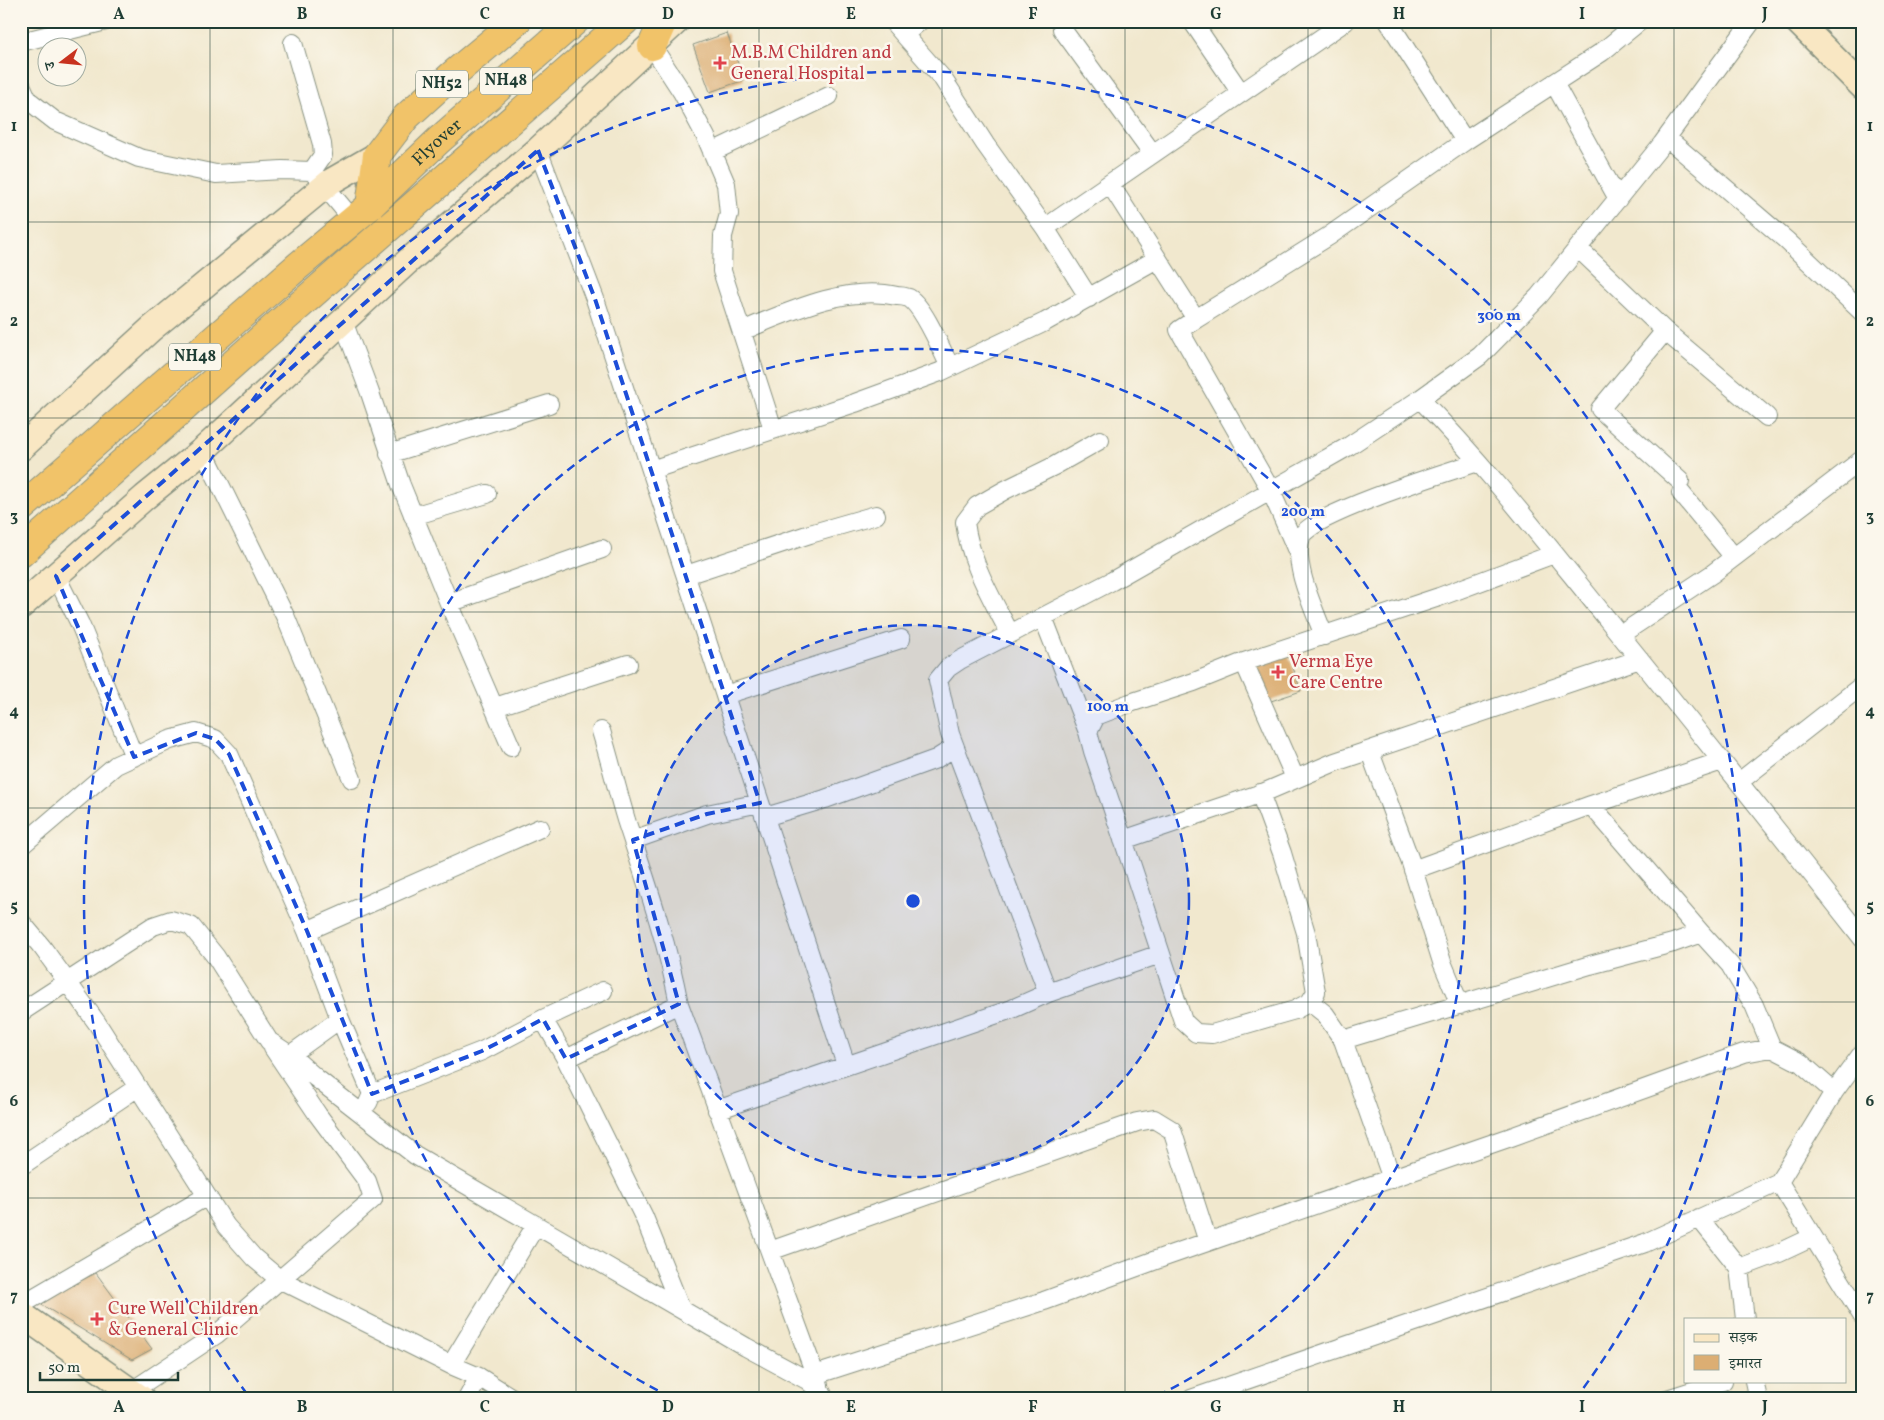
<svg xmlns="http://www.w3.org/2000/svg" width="1884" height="1420" font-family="Vollkorn,'Noto Serif Devanagari',serif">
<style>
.building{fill:#dcae73}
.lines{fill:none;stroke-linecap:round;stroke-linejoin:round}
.street-casing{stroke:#889281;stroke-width:20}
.secondary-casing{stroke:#889281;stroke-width:28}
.highway-casing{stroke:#889281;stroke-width:30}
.street{stroke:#fff;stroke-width:18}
.secondary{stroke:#f9e7c3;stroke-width:25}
.highway{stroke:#f1c369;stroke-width:28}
.marked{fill:none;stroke:#1d4ed8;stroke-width:4;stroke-dasharray:10 6;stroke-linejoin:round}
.grid{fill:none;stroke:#1f3d34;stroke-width:1;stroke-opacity:0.55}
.ring{fill:none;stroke:#1d4ed8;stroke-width:2.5;stroke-dasharray:9 6}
.health-dot{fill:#e0444e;stroke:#fbf7ec;stroke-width:2}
.labels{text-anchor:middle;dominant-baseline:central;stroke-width:5;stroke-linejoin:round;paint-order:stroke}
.shield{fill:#fbf7ec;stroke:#61756b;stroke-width:1}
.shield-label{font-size:16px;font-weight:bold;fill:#1f3d34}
.health-label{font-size:18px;fill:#be3a42;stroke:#fbf7ec;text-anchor:start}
.street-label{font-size:18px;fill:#1f3d34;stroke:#fbf7ec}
.centre{fill:#1d4ed8;stroke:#fbf7ec;stroke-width:2.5}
.ring-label{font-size:15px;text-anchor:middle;font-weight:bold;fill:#1d4ed8;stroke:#fbf7ec;stroke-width:5;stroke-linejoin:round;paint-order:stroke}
.neatline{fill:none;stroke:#1f3d34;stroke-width:2}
.grid-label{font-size:16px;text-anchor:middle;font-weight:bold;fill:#1f3d34}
</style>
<rect width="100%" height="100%" fill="#fbf7ec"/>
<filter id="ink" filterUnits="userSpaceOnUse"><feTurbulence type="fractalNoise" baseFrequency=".02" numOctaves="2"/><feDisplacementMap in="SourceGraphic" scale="10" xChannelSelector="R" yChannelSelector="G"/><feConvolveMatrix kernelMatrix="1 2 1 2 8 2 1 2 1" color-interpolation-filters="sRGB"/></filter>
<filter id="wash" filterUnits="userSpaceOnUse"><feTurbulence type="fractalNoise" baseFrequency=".0096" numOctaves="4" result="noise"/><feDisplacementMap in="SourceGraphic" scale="20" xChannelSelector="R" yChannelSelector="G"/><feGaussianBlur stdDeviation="1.12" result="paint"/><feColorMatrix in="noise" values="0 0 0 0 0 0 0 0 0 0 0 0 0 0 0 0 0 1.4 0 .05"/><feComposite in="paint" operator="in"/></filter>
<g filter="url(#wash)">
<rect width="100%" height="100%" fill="#f1e8ce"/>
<g id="blocks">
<path class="building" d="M727,33L744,80L710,92L693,45Z
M1288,653L1301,691L1268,702L1255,664Z
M96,1273L152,1349L132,1360L37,1302Z"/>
</g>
</g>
<g filter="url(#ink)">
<use href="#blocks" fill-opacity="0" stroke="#889281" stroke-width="1"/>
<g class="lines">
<g class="street-casing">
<path id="street" d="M892,21L943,79L985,144L1045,228L1089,298
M1192,21L1241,93
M1388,21L1465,141
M1062,29L1153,154
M904,35L920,21
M21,42L106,21
M293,43L322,144L323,155L312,171
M652,46L682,92L706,137L726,184L729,214L723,236L722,271L773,429
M1554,83L1618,199
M21,85L28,100L55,121L139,158L216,174L282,170L312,171L353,220
M1667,138L1786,240L1863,313
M538,150L595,299L846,1065
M712,152L829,96
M1110,184L1196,319L1179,330L1271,491L1298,553
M1045,228L1346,21
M1578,248L1665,331L1600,409L1680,481
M1196,319L1329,236L1465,141L1602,52L1640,21
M343,321L370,393L401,485L449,603L511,747
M742,331C788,312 847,284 897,296C900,296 906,297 909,298C924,307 942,351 950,367
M1665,331L1767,417
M1420,399C1488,468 1547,545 1608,620C1694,726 1779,832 1863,939
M203,450L286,618L352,779
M389,454L549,404
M651,470L855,403L940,372L1045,322L1157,259
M1681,493L1734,557
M413,516L487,494
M686,575L810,534L876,515
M56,576L80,624L134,757
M449,603L602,549
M1043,617L1088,732
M1010,634C992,598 970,563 965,522L977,506L1005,490L1054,466L1100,440
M1620,635L1712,574L1863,459
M1324,636C1314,608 1292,565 1301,537C1308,515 1450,471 1478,462
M1244,662L1295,778
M725,695L901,639
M495,707L628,664
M601,731C610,760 617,790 626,820C646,881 667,941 679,1004L819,1385
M1370,752L1411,863L1442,962L1460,1005
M1739,782L1860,687
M1260,793L1282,853L1306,933L1316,992L1310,1002L1295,1010L1212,1034L1196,1033L1183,1021L1133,869L1093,751L1088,732L1096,716L1130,703L1194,682L1244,662L1439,597L1554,554
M1591,805L1701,933
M765,817L825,799L936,759L955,747
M633,840L707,814L760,803
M1123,840L1265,792L1335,762L1640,659
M21,846L116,765L170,740L196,733L215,739L229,754L307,931L340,1019L372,1094
M1413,870L1591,805L1722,761
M21,922L42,947L97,1023L226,1226L254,1258L279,1279L451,1365L479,1377L514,1399
M307,931L540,828
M1048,993L950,734L938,680L948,668L960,660L1112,581L1349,446L1420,399L1480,356L1539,296L1662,144L1752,21
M1310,1002L1325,1014L1343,1040L1392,1179
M21,1012L153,926L171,920L191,926L216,957L269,1041L290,1055L316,1078L415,1155L746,1347L807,1380L822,1393L824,1399
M543,1019L566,1059L644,1217L681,1309
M1343,1040L1590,965L1673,943L1701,933L1730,965L1754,1005L1772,1048
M290,1055L340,1019
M566,1059L679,1004
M368,1103L372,1094L482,1051L543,1019L603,991
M717,1110L1012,1009L1048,993L1160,954
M21,1166L138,1087
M1779,1182L1863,1317
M1699,1218L1739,1268L1745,1319
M770,1251L1137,1122L1154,1119L1172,1130L1208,1242
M1739,1268L1779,1253L1813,1237
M21,1305L207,1196
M451,1365L536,1225
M815,1375L1044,1301L1167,1256L1511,1137L1744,1053L1772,1048L1801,1063L1834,1092
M1754,1381L1758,1399
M120,1399L217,1334L373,1199L367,1181L318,1115L273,1048
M467,1399L479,1377
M1191,1399L1645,1243L1779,1182L1834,1092L1863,1052
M1667,1399L1723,1381"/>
</g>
<g class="secondary-casing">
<path id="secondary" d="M1797,21L1863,87
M21,448L151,329L330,182L377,155
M21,606L145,497L203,450L407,262L538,150L677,21
M21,1314L142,1399"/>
</g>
<g class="highway-casing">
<g id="highway">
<path d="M652,46L663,21"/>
<path d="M370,206L377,155L406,117L451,76L517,21"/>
<path id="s1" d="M21,508L298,266L370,206L438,141L575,21"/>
<path d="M21,553L261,339L625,21"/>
</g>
</g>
<use href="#street" class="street"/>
<use href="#secondary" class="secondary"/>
<use href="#highway" class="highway"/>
</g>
</g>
<path class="marked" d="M538,150L595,299L760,803L707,814L633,840L679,1004L566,1059L543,1019L482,1051L372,1094L307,931L229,754L215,739L196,733L134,757L56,576Z"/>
<path class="grid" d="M210,21V1399M393,21V1399M576,21V1399M759,21V1399M942,21V1399M1125,21V1399M1308,21V1399M1491,21V1399M1674,21V1399M21,222H1863M21,418H1863M21,612H1863M21,808H1863M21,1002H1863M21,1198H1863"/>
<circle cx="913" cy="901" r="276" fill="#1d4ed8" fill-opacity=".12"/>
<g class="ring">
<circle cx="913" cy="901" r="276"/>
<path d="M671 1397A552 552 0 1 1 1155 1397"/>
<path d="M247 1394A829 829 0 1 1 1579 1394"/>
</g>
<g class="health-dot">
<path d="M717.5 55.5h5v5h5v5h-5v5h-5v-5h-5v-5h5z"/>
<path d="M1275.5 664.5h5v5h5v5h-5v5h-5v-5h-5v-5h5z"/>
<path d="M94.5 1311.5h5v5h5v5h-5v5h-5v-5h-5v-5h5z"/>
</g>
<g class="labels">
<g class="shield">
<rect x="480" y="67.5" width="52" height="27" rx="4"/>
<rect x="416" y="70.5" width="52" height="27" rx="4"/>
<rect x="169" y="343.5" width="52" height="27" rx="4"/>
</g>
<g class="shield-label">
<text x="506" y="81">NH48</text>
<text x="442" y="84">NH52</text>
<text x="195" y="357">NH48</text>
</g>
<g class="health-label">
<text x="731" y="53">M.B.M Children and<tspan x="731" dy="21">General Hospital</tspan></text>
<text x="1289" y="662">Verma Eye<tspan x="1289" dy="21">Care Centre</tspan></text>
<text x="108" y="1309">Cure Well Children<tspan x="108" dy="21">&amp; General Clinic</tspan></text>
</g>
<g class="street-label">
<text stroke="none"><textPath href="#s1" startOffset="554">Flyover</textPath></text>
</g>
</g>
<circle cx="913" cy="901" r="8" class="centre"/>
<g class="ring-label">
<text x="1499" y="320">300 m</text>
<text x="1303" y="516">200 m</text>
<text x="1108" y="711">100 m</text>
</g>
<rect width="1884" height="1420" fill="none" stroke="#fbf7ec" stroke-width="55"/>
<rect x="1684" y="1318" width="162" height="65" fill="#fbf7ec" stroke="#a3ada2"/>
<rect x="1694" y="1334" width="25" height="8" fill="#f9e7c3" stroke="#a3ada2"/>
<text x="1729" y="1342" font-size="15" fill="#1f3d34">सड़क</text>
<rect x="1694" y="1355" width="25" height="15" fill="#dcae73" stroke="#a3ada2"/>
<text x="1729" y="1368" font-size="15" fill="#1f3d34">इमारत</text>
<g transform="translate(62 62) rotate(254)"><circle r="24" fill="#fbf7ec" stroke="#a3ada2"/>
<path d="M0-4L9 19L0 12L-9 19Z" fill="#c8321e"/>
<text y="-8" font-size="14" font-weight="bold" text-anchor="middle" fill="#1f3d34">उ</text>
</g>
<path d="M40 1372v8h138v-8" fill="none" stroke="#1f3d34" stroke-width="2.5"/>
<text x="48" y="1372" font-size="15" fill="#1f3d34" stroke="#fbf7ec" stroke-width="4" paint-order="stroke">50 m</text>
<rect x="28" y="28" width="1828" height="1364" class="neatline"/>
<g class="grid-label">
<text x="119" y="19">A</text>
<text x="302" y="19">B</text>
<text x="485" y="19">C</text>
<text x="668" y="19">D</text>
<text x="851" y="19">E</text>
<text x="1033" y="19">F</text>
<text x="1216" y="19">G</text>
<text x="1399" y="19">H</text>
<text x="1582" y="19">I</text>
<text x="1765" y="19">J</text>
<text x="14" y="131">1</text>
<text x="1870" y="131">1</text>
<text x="14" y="326">2</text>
<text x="1870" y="326">2</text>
<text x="14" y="521">3</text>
<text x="1870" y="521">3</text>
<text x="14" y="716">4</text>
<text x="1870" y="716">4</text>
<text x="14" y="911">5</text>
<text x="1870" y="911">5</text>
<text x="14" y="1106">6</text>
<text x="1870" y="1106">6</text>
<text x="14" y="1301">7</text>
<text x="1870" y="1301">7</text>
<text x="119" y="1412">A</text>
<text x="302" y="1412">B</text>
<text x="485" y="1412">C</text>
<text x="668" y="1412">D</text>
<text x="851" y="1412">E</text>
<text x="1033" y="1412">F</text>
<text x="1216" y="1412">G</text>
<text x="1399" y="1412">H</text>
<text x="1582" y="1412">I</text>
<text x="1765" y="1412">J</text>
</g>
</svg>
